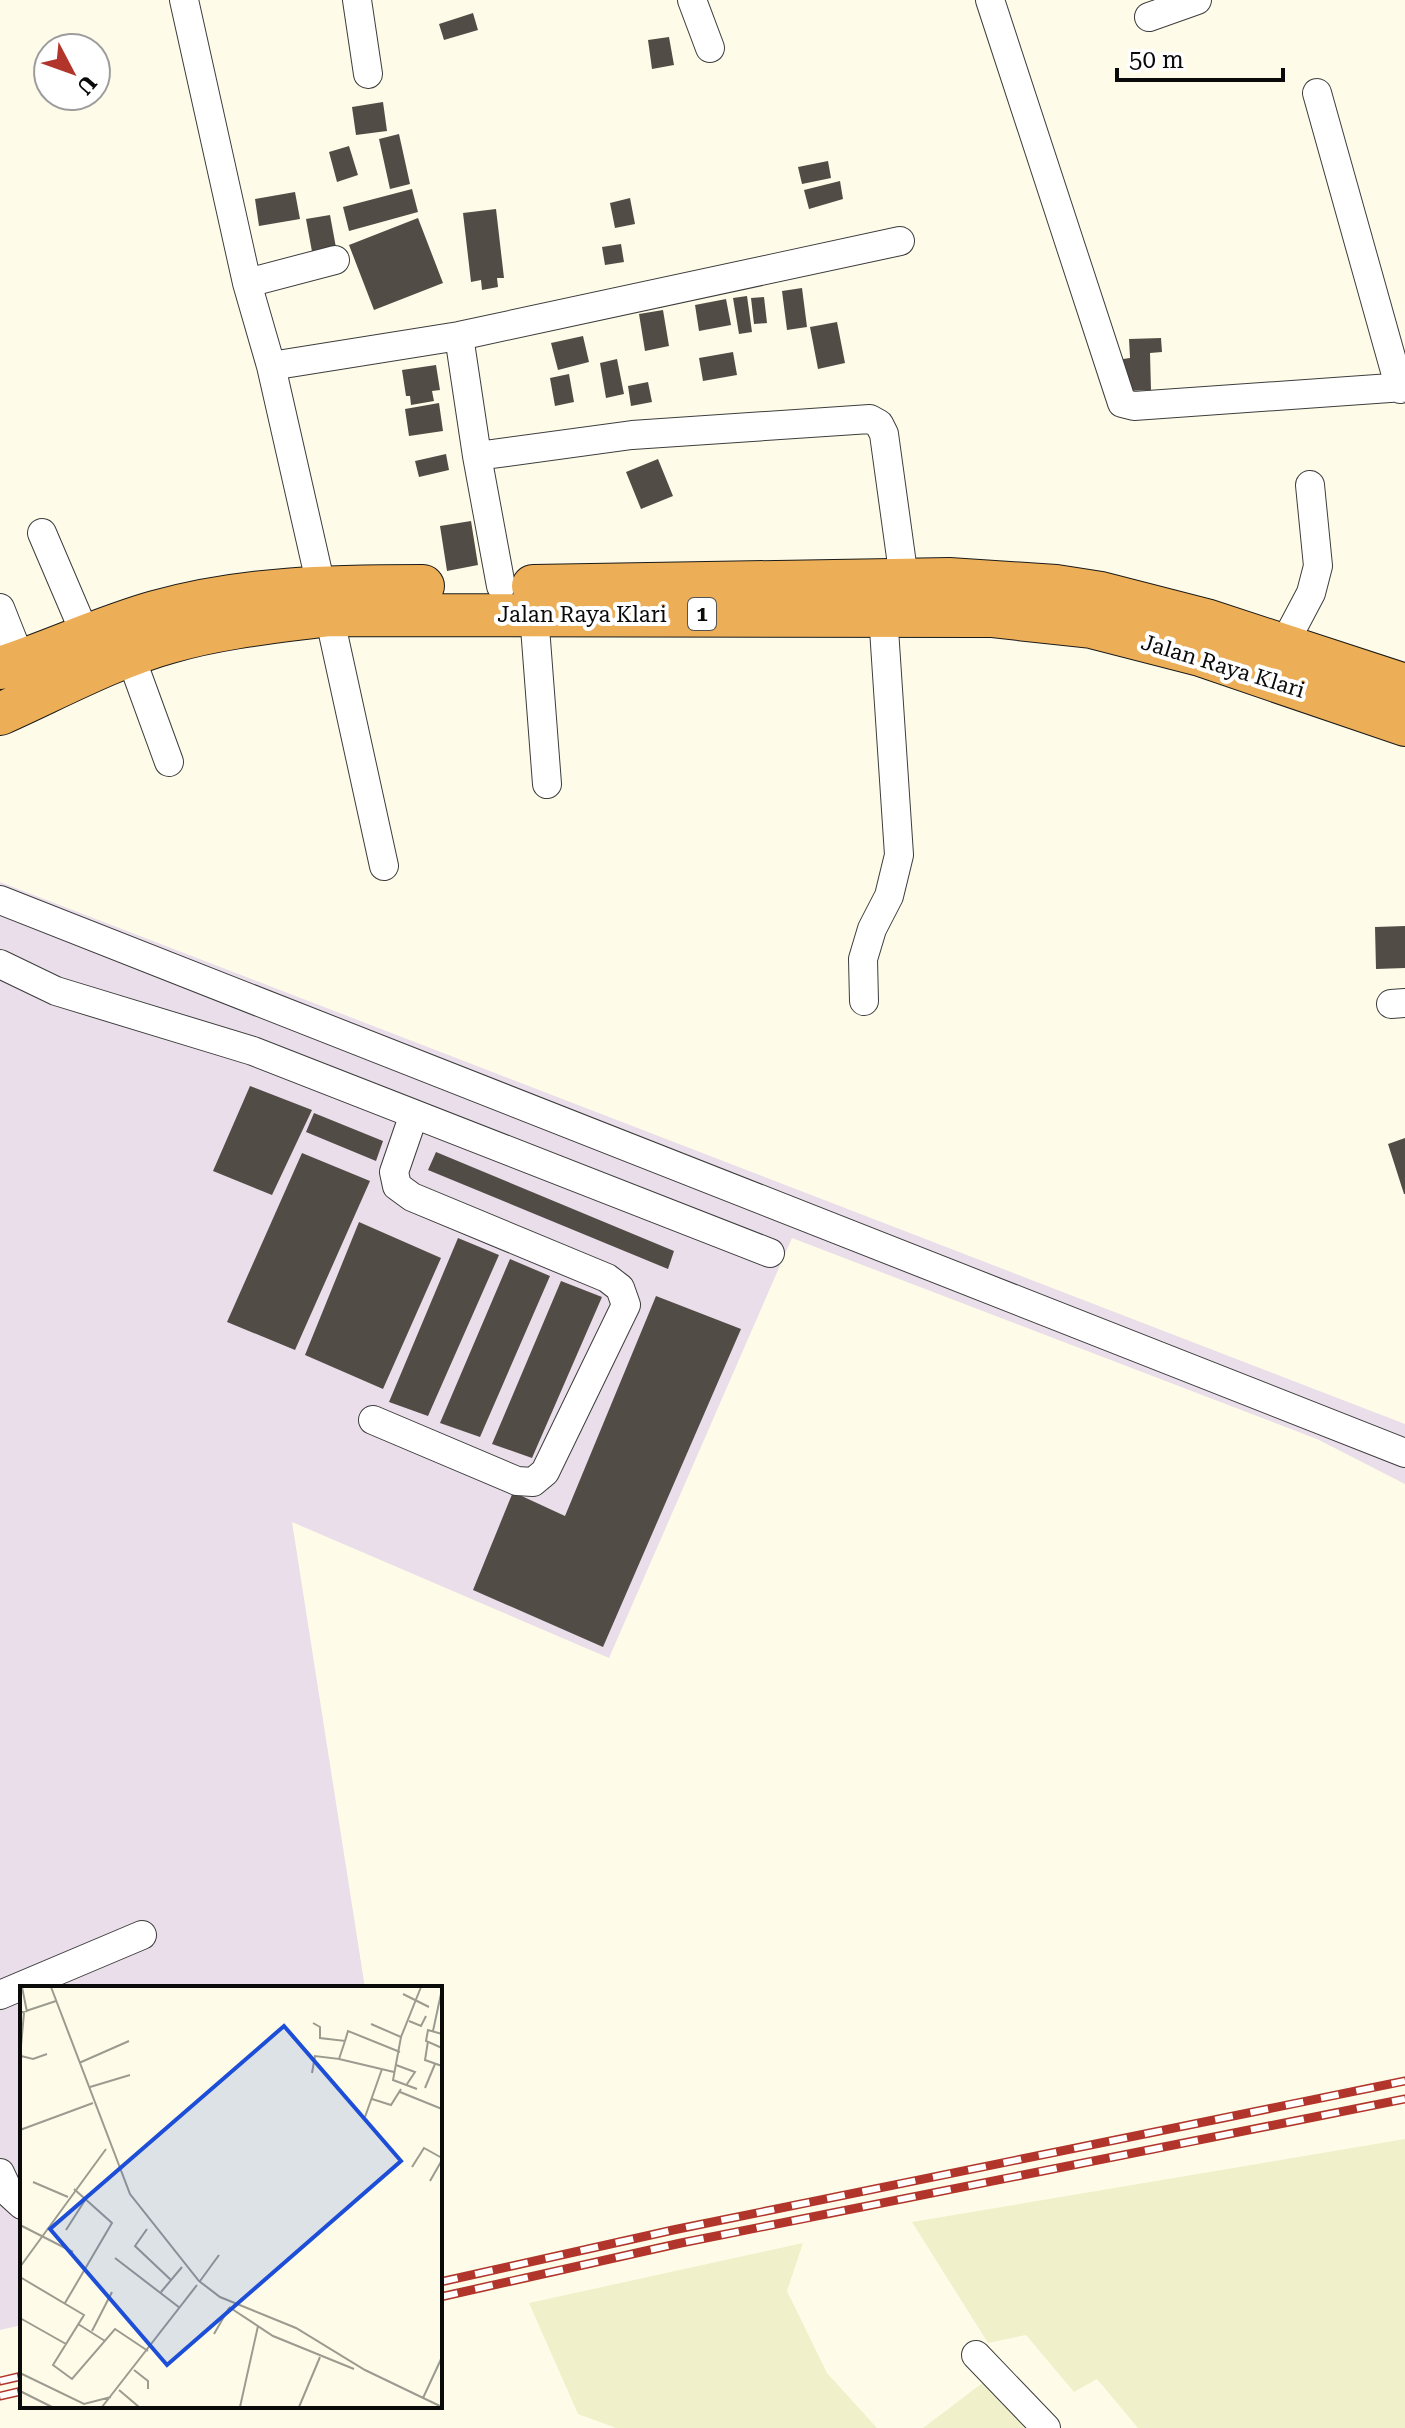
<svg xmlns="http://www.w3.org/2000/svg" width="1405" height="2428" font-family="'Roboto Serif',serif">
<style>
.industrial{fill:#e9dee9}
.farmland{fill:#f0f1ca}
.building{fill:#524c47}
.lines{fill:none;stroke-linecap:round;stroke-linejoin:round}
.minor-casing{stroke:#3d3d3d;stroke-width:30}
.highway-casing{stroke:#1b1b1b;stroke-width:44}
.minor{stroke:#fff;stroke-width:28}
.highway{stroke:#ecae57;stroke-width:42}
.rail-casing{stroke:#b1352b;stroke-width:9}
.rail{stroke:#fff;stroke-width:6;stroke-dasharray:18;stroke-linecap:butt}
.labels{text-anchor:middle;dominant-baseline:central;stroke-width:8;stroke-linejoin:round;paint-order:stroke}
.shield{fill:#fff;stroke:#545454;stroke-width:2}
.shield-label{font-size:20px;font-weight:bold;fill:#0a0a0a}
.street-label{font-size:22px;fill:#0a0a0a;stroke:#fff}
.inset-road{fill:none;stroke:#9c9b8f;stroke-width:2}
.view{fill:#1d4ed8;fill-opacity:0.15;stroke:#1d4ed8;stroke-width:4}
.inset-edge{fill:none;stroke:#0a0a0a;stroke-width:4}
</style>
<rect width="100%" height="100%" fill="#fefce8"/>
<path class="industrial" d="M0,882L1405,1424V1484L1317,1439L792,1238L609,1658L292,1522L365,1988H22V2325L0,2330Z"/>
<path class="farmland" d="M1405,2139V2428H1138L1097,2379L1074,2392L1026,2335L988,2343L912,2222Z
M803,2243L787,2291L827,2373L877,2428H616L578,2414L529,2303Z
M989,2378L1032,2422L1024,2428H923Z"/>
<path class="building" d="M473,13L478,30L444,40L439,24Z
M669,37L674,65L652,69L648,40Z
M383,102L387,131L356,135L352,107Z
M399,134L410,184L390,189L379,139Z
M349,146L358,175L337,182L329,152Z
M828,161L831,178L802,184L798,167Z
M840,181L843,199L809,209L804,190Z
M412,189L418,212L349,231L343,207Z
M295,192L300,219L259,226L255,199Z
M630,198L635,224L615,228L610,203Z
M496,209L504,278H497L498,287L482,290L481,280L471,282L463,213Z
M330,215L337,253L313,257L306,219Z
M418,218L443,283L374,310L349,245Z
M621,244L624,262L605,265L602,247Z
M802,288L807,327L787,330L782,291Z
M747,296L752,332L739,334L733,298Z
M764,297L767,323L754,324L751,298Z
M726,299L731,325L699,331L695,305Z
M663,310L669,346L645,351L639,314Z
M837,322L845,363L818,369L810,327Z
M583,336L589,362L558,370L551,343Z
M1161,338L1162,352L1150,353L1151,390L1125,391L1123,359L1130,358L1129,339Z
M733,352L737,375L703,381L699,358Z
M617,359L624,394L606,398L600,363Z
M436,365L440,390L432,391L434,401L411,405L410,396H406L402,370Z
M569,374L574,402L555,406L550,378Z
M648,382L652,402L631,406L628,386Z
M439,403L443,431L409,436L405,409Z
M446,454L449,470L419,477L415,461Z
M658,459L673,496L641,509L626,472Z
M471,521L478,565L447,571L440,526Z
M1405,926V968L1376,969L1375,927Z
M250,1086L312,1110L272,1195L213,1171Z
M314,1113L383,1141L376,1161L306,1132Z
M1405,1138V1194H1404L1388,1144Z
M436,1152L674,1251L668,1269L428,1170Z
M302,1153L370,1181L295,1350L227,1322Z
M359,1222L441,1258L383,1389L305,1355Z
M458,1238L499,1255L428,1416L389,1402Z
M510,1259L550,1276L480,1437L440,1423Z
M561,1281L602,1297L532,1458L492,1444Z
M656,1296L741,1329L603,1647L473,1590L513,1492L565,1516Z"/>
<g class="lines">
<g class="minor-casing">
<path id="minor" d="M184,0L247,283L271,366L321,586
M357,0L368,74
M692,0L710,48
M990,0L1122,403L1134,406L1405,387
M1149,17L1197,0
M1317,93L1400,389
M247,283L335,260
M459,336L477,456L501,586
M271,366L459,336L900,241
M477,456L632,435L870,419L879,424L884,434L904,579
M42,533L86,636
M0,608L21,661
M534,614L547,784
M329,615L384,866
M1283,646L1311,593L1318,566L1310,485
M130,655L169,762
M0,900L1405,1453
M0,964L56,991L253,1051L770,1253
M864,1001L863,959L872,929L889,896L899,855L883,614
M1391,1004L1405,1003
M373,1420L517,1481L533,1482L545,1472L626,1305L620,1288L607,1278L412,1197L397,1186L394,1172L414,1114
M0,1995L142,1935
M0,2173L10,2194L22,2205
M976,2355L1046,2428"/>
</g>
<g class="highway-casing">
<path id="highway" d="M533,586L949,579L1056,586L1101,593L1206,620L1405,685
M0,668C52,651 102,627 155,612C243,587 332,586 423,586
M0,714C56,689 112,658 170,642C222,627 276,622 329,615L991,616L1091,627L1200,655L1405,725"/>
</g>
<use href="#minor" class="minor"/>
<use href="#highway" class="highway"/>
<g class="rail-casing">
<path id="rail" d="M440,2282L673,2230L1405,2081
M440,2297L681,2243L1405,2099
M0,2381L22,2376
M0,2396L22,2391"/>
</g>
<use href="#rail" class="rail"/>
</g>
<g class="labels">
<rect class="shield" x="688" y="598" width="28" height="32" rx="6"/>
<g class="shield-label">
<text x="702" y="614">1</text>
</g>
<g class="street-label">
<text x="582" y="614">Jalan Raya Klari</text>
<text transform="translate(1223 666) rotate(17)">Jalan Raya Klari</text>
</g>
</g>
<g transform="translate(20 1986)">
<rect width="422" height="422" fill="#fefce8"/>
<path class="inset-road" d="M2,1L7,26M31,1L110,208L179,295L200,311L276,342L345,384L422,421M383,8L409,21M0,27L36,15M389,35L401,40L406,30M293,37L300,41V52L325,55L328,45L380,66M351,38L381,51M413,45L422,3M422,48L408,44L406,55L422,62M408,55L405,74L422,80M1,70L13,73L27,68M0,71L4,27M319,73L374,86M59,77L109,55M376,79L395,86L387,98M292,87L295,70L319,73L325,55M70,101L110,89M405,102L415,78M397,103L373,94L381,51L401,1M380,106L422,123M352,113L371,119L381,103M345,131L362,83M0,144L73,117M392,181L404,162L422,172M410,195L422,174M13,196L48,211M0,239L53,266M127,243L115,260L151,294M46,244L67,211M95,272L160,322M0,281L86,163M0,291L64,329L33,379L52,393L95,343L128,365M180,295L199,269M141,306L162,281M45,317L92,237L54,203M209,321L253,350L334,383M0,332L46,358M58,338L85,355M72,345L92,306M194,348L209,322M114,384L128,395V403M0,387L64,418L91,411M99,404L119,421M0,405L32,421M403,412L422,371M82,421L177,299M220,421L238,340M279,421L300,371"/>
<path class="view" d="M264,40L381,175L147,379L30,243Z"/>
<rect width="422" height="422" class="inset-edge"/>
</g>
<g transform="translate(72 72) rotate(131)"><circle r="38" fill="#ffffff" stroke="#9d9d9d" stroke-width="2"/>
<path d="M0-6L14 30L0 20L-14 30Z" fill="#b1352b"/>
<text y="-12" font-size="22" font-weight="bold" text-anchor="middle" fill="#0a0a0a">U</text>
</g>
<path d="M1117 68v12h166v-12" fill="none" stroke="#0a0a0a" stroke-width="4"/>
<text x="1129" y="68" font-size="24" fill="#0a0a0a" stroke="#ffffff" stroke-width="6" paint-order="stroke">50 m</text>
</svg>
